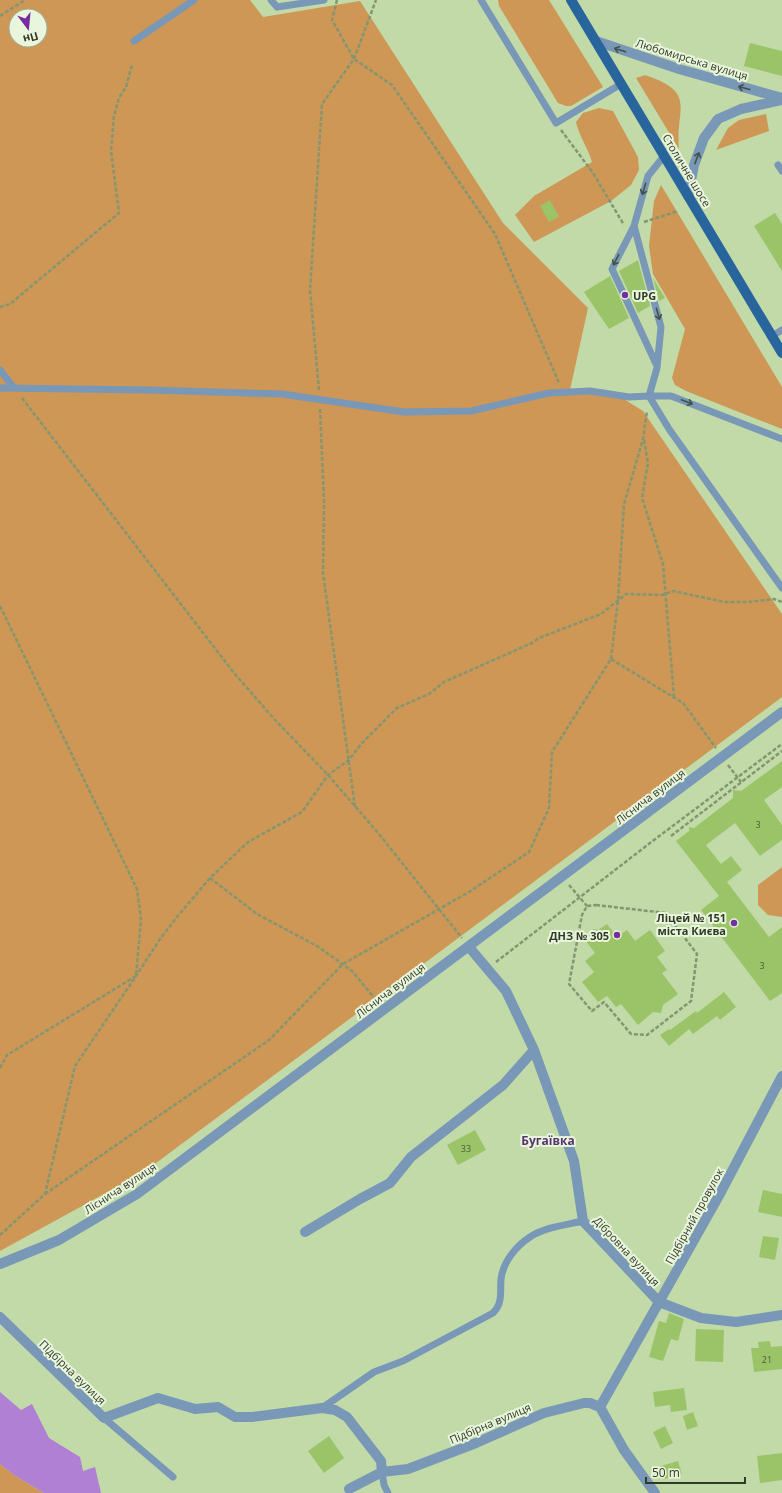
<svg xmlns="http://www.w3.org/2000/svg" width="782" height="1493" font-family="'Open Sans',sans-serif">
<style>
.green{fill:#ce9756;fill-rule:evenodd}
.water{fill:#af80d3}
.building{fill:#9bc469}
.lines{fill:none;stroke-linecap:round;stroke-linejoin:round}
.path{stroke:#839670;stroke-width:2.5;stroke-dasharray:4 2;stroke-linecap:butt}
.lane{stroke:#7997b6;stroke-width:7}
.street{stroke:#7997b6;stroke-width:10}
.primary{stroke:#28659d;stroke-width:10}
.oneway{stroke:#43514a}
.poi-dot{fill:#752da1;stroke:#e9f6dd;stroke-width:1.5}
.labels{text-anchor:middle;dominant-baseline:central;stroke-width:4;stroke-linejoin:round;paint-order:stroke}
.number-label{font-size:9px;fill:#4c5c37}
.street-label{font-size:11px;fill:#313a26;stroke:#e9f6dd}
.poi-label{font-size:11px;font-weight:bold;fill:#313a26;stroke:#e9f6dd;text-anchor:end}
.neighbourhood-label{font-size:12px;font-weight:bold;fill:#56356e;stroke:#e9f6dd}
</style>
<rect width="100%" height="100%" fill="#c1daa8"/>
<path class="green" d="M0,0H250L263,17L360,1L503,223L588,308L570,390L619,396L643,411L782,614V697L144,1172L0,1251ZM16,16H40V40H16Z
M498,0H549L603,87L571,106H566L558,103L499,6Z
M645,75C698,93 675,107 679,149L636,78Z
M599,108L613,111L638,157L639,170L631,185L611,201L534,242L515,215L534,196L592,162C588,148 579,136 576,122L583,113Z
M766,114L769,131L716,150L728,128L739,120Z
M661,185L782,387V429L686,391L675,385L672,378L685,329L653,274L649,246L654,201Z
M782,867V917L768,915L758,905V885Z
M0,1464L14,1475L44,1493H0Z"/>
<path class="water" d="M0,1392L21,1410L32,1404L49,1438L80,1457L83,1471L95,1467L101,1493H44L14,1475L0,1464Z"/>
<path class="building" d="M750,43L782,51V76L744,66Z
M550,200L559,217L549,222L540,206Z
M775,213L782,224V271L754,226Z
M638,260L650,306L638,313L619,271Z
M610,276L629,318L609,329L584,292Z
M653,278L665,298L659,301Z
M782,761V787L764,800L782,825V840L760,856L735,823L706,845L721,864L731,856L742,870L727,882L769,937L782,927V993L770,1001L701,910L719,896L676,841L689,831V827L694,828L733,798V790L741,791Z
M607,924L617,937L627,930L635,941L650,930L665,951L657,957L667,970L662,973L678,994L663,1005L661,1013L653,1012L638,1025L621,1004L616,1007L607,996L598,1002L582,982L594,972L585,961L595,953L585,940L593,934V929L598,930Z
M724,992L736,1007L720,1020L717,1016L693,1034L689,1029L669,1046L660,1035L669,1029L670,1030L696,1011L697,1013Z
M475,1130L486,1150L458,1165L447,1145Z
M763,1190L782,1194V1217L758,1212Z
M763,1236L779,1238L775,1260L759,1257Z
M669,1313L684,1319L678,1341L671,1339L663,1361L649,1357L659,1321L666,1323Z
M696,1329L724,1330L723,1362L695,1361Z
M770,1341L771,1347L782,1346V1369L754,1372L751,1348H759L758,1342Z
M684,1388L687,1410L671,1412L670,1405L655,1407L653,1392Z
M693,1412L698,1426L687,1430L683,1416Z
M665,1426L673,1443L661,1449L653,1432Z
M329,1436L344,1458L324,1473L308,1451Z
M782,1453V1480L760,1483L757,1456Z
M678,1461L682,1474L665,1479L661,1466Z"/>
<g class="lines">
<path class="path" d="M337,0L332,20L354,59L392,85L495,234L559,383
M0,16L25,0
M561,130L593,173L624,225
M644,222L678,211
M0,307L10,304L119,213L111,151L114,116L119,98L126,87L132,65
M319,390L310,290L322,104L354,59L376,0
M22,398L234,673L276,721L328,775L379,834L462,938
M320,409L324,501L323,573L355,807
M644,440L648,463L642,498L663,564L674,697
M0,606L137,889L141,919L136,976L7,1055L0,1068
M611,659L618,600L624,504L643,439L647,411
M728,765L741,782
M671,836L782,751
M210,878L257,914L317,946L352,971L377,1001
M569,885L587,906
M596,905L666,913L697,954L691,1001L647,1035L631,1034L604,1002L592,1011L569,984L582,915L587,906Z
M496,962L650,843L782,744
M45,1194L269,1040L343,964L469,892L529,852L549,808L552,752L611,659L683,703L716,748
M0,1235L45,1194L75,1066L136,976L160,939L177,917L210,878L248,842L302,812L328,775L349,760L362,743L397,708L429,694L444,682L532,643L539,638L601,614L626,594L662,595L673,591L725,602H749L774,599L782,602"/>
<path class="lane" d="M271,0L277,7L324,0
M481,0L556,123L621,84
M134,41L194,0
M664,156L648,176L634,226L661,327L657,368L649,396H671L782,439
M778,165L782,171
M634,226L612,269L657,366
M772,336L782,330
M0,370L14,388
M0,388L150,390L282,394L404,412L471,411L549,393L590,391L629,397L649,396L669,429L782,588
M322,1408L374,1372L403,1361L493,1313C503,1303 500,1292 501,1279C503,1262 516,1246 530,1237C545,1227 566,1225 583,1221
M104,1418L173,1477
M382,1472L384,1485L388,1493"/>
<path class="street" d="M596,41L679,69L782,98
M688,196L694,165L704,138L718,119L741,109L782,100
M469,947L506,991L534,1050L574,1161L583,1221L659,1302L701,1318L736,1322L782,1315
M305,1232L360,1199L390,1183L411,1157L503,1085L534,1050
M0,1264L59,1240L137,1194L782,712
M0,1317L104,1418L158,1398L195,1409L218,1407L235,1417H252L322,1408L335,1410L347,1417L381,1461L382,1472
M600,1407L721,1192L782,1076
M349,1489L382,1472L408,1469L476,1443L544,1413L584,1403H590L600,1407L624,1450L655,1493"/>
<path class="primary" d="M571,0L782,353"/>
</g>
<defs><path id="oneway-shaft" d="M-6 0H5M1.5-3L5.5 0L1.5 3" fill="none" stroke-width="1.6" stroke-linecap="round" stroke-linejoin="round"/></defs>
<g class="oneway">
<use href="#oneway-shaft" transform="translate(620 50) rotate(-162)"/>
<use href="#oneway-shaft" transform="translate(744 88) rotate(-165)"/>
<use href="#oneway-shaft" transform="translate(697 158) rotate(-70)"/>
<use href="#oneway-shaft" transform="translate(644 189) rotate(106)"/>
<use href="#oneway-shaft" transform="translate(616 260) rotate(117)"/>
<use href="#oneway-shaft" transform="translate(658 314) rotate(75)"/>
<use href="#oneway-shaft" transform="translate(687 402) rotate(21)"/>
</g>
<g class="poi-dot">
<circle cx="625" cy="295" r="4"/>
<circle cx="734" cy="923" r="4"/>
<circle cx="617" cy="935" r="4"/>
</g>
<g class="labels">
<g class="number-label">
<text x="758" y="824">3</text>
<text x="762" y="965">3</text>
<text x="466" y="1148">33</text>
<text x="767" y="1359">21</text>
</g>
<g class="street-label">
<text transform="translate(692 59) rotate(17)">Любомирська вулиця</text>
<text transform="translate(687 170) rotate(59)">Столичне шосе</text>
<text transform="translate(650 796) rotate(-37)">Ліснича вулиця</text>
<text transform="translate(390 990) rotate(-37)">Ліснича вулиця</text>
<text transform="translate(120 1188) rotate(-33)">Ліснича вулиця</text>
<text transform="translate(694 1216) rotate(-61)">Підбірний провулок</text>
<text transform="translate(627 1251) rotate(47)">Дібровна вулиця</text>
<text transform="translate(73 1372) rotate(44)">Підбірна вулиця</text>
<text transform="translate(490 1423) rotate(-23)">Підбірна вулиця</text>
</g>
<g class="poi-label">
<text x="633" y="295" text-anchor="start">UPG</text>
<text x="726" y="917">Ліцей № 151<tspan x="726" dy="13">міста Києва</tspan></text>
<text x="609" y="935">ДНЗ № 305</text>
</g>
<g class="neighbourhood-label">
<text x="548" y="1140">Бугаївка</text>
</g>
</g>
<g transform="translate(28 28) rotate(164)"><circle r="19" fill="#e9f6dd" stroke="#9fab94"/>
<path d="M0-3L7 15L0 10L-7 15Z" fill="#752da1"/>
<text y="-6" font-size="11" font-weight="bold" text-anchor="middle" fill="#313a26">Пн</text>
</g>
<path d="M646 1477v6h99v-6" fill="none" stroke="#313a26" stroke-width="2"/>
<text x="652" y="1477" font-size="12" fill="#313a26" stroke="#e9f6dd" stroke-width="3" paint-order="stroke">50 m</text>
</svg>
